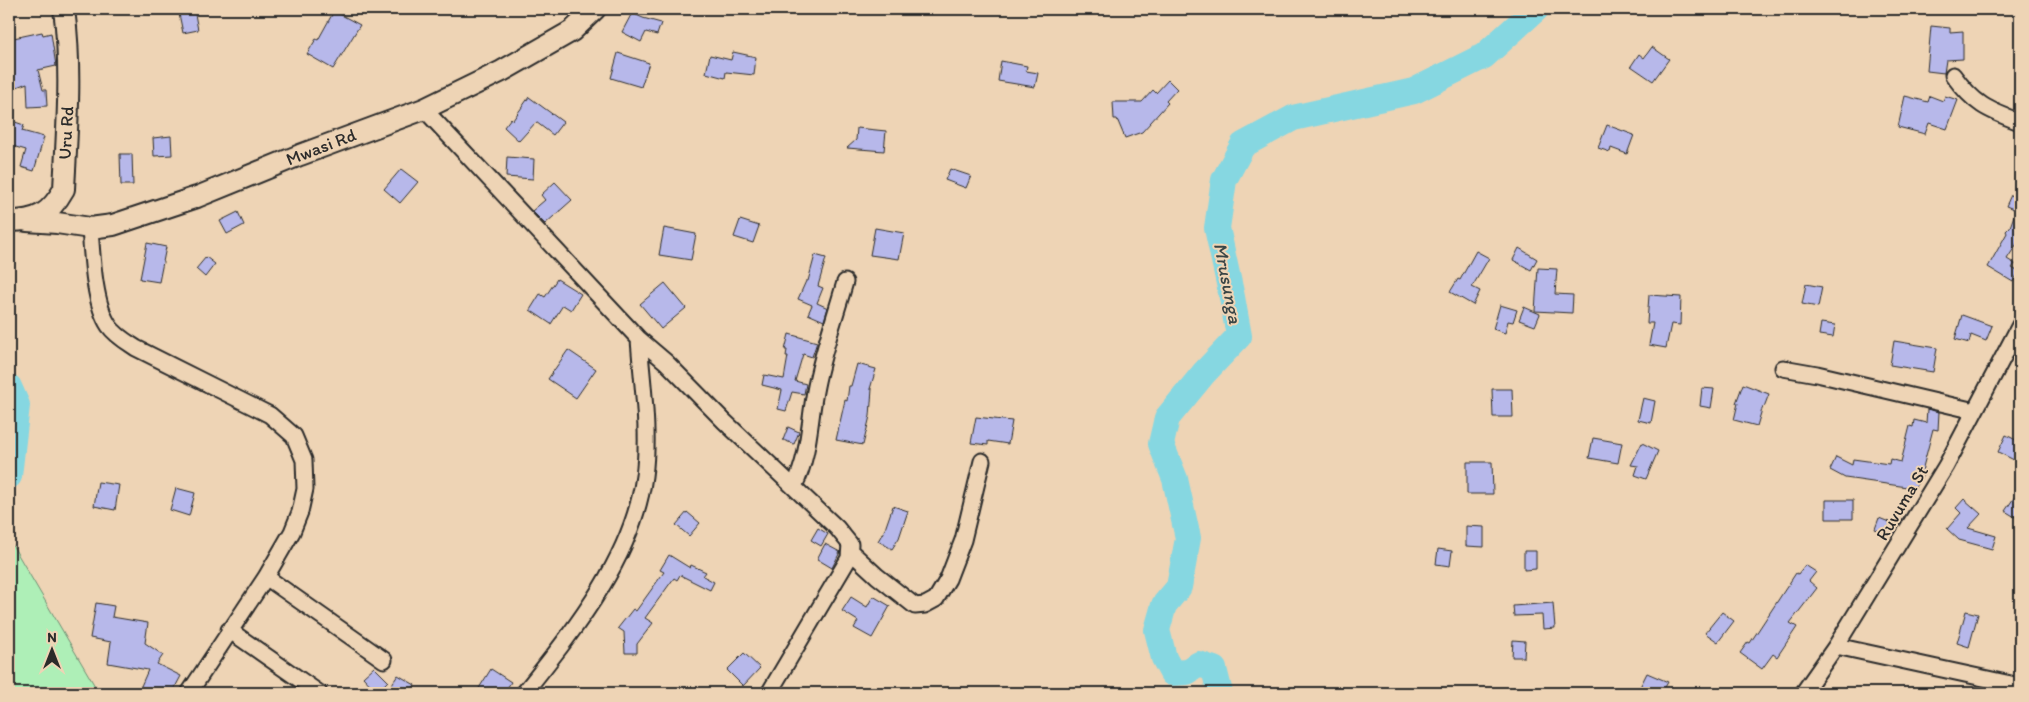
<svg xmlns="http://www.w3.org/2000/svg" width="2029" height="702" font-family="Itim,sans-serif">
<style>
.green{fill:#aeefb7;stroke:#6c8d71}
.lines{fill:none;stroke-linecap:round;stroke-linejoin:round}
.river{stroke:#86d7e1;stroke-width:26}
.building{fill:#b7b8ea;stroke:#2b2b2b}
.street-casing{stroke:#2b2b2b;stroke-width:19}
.secondary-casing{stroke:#2b2b2b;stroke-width:24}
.street{stroke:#eed4b5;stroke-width:15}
.secondary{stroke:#eed4b5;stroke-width:20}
.labels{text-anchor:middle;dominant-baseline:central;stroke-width:4;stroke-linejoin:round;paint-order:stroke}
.street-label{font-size:18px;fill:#2b2b2b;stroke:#eed4b5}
.water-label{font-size:19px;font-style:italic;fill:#394546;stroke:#eed4b5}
</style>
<rect width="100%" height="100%" fill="#eed4b5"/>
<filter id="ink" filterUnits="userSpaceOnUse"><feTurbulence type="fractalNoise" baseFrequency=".02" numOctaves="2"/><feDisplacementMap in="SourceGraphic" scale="10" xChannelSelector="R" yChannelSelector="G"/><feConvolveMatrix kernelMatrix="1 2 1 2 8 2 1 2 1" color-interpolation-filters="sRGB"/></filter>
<g filter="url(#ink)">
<path class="green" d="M9,540L10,541L99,693H9Z"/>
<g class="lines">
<path class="river" d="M9,387L17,405L9,476
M1220,693L1214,669L1199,664L1187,672L1172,673L1164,658L1157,630L1164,605L1179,587L1188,538L1175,479L1161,444L1167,418L1204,373L1239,336L1232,297L1217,228L1224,180L1243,145L1293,118L1414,91L1484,56L1536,9"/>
</g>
<path class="building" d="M178,9H194L198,30L183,33Z
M334,11L360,25L333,69L307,54L316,39L318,40Z
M632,13L643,18L661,23L657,35L646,32L641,42L622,32Z
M1931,26L1950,28V32L1963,31V59L1946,60L1944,73L1927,71Z
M42,32L43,35L51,33L56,66L38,70L43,90H46L47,106L28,107L27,83L9,90V39Z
M1652,47L1669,59L1653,81L1631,66L1639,54L1644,58Z
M733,52L756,57L754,75L726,72L725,78L706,73L710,55L731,60Z
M618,53L649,63L641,87L611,78Z
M1001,61L1027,66L1026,71L1038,73L1035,87L998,81Z
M1168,80L1177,89L1166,101L1168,103L1142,132L1125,138L1117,119H1114L1113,102H1142L1153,90L1156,93Z
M1905,96L1928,102L1930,96L1943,101L1945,96L1958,100L1947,129L1929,123L1925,134L1898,127Z
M529,97L563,122L553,135L536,122L519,141L504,127L511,118L513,120Z
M9,120L24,125L22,131L44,137L34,171L21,167L26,150L9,145Z
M1607,125L1634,135L1627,154L1611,148L1610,152L1598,148Z
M857,128L886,131L884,151L847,148L856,140Z
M171,136L172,155L154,156L153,138Z
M120,154H132L133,185H121Z
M507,157L534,159L533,179L506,177Z
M401,169L418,182L400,203L384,189Z
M950,169L971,176L966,188L945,180Z
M555,182L572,200L545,224L532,211L545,200L541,195Z
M2011,195L2020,198V239L2007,259L2015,264L2012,268L2019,272L2013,282L1988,267L2007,233L2006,231L2010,227L2016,210L2006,206Z
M238,212L244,225L227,234L220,221Z
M740,220L759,226L753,243L734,237Z
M664,228L696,234L691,260L659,255Z
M875,228L904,233L899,259L870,255Z
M147,243L166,247L159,282L140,279Z
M1519,248L1537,259L1531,270L1513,260Z
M1476,251L1489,258L1472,287L1480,291L1473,305L1450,292L1458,279L1460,280Z
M815,255L826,258L818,286L823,288L817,303L828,308L824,321L808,314L812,305L798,299L806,281H808Z
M206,257L215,264L205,277L196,269Z
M1538,268L1557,269L1555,294L1573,295L1572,313L1535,311Z
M557,279L581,294L571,310L563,305L551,324L530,310L540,294L545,297Z
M665,283L686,308L661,329L640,304Z
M1806,284L1822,287L1818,307L1802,304Z
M1649,295L1681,297L1680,325L1671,324L1666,348L1649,345L1653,323H1647Z
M1500,305L1517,310L1513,322L1508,321L1505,333L1493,329Z
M1524,307L1540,314L1535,326L1519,320Z
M1962,315L1992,326L1986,341L1971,335L1969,343L1955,339Z
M1821,323L1835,325L1833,337L1819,335Z
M789,334L817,342L812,357L803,354L795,381L806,384L804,394L792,392L786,411L778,409L782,390L762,385L764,375L784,379L788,356H786L787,350H785Z
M1894,341L1937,348L1933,372L1890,365Z
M568,350L596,369L576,398L548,379Z
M857,364L876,369L870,389H872L870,416L863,445L836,440L845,400L847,401L849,386H851Z
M1743,384L1769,394L1764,407L1763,406L1757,426L1734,420L1738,403H1736Z
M1702,388L1714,389L1711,408L1700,406Z
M1492,389H1512L1513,417H1493Z
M1643,398L1655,401L1651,423L1638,420Z
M1927,409L1939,412L1938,430L1933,429L1922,471H1926L1914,488L1845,478L1830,470L1836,457L1852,465L1853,459L1889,464L1890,459L1901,462L1910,426L1913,427L1914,420L1926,423Z
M976,417L1012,421L1008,444L988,441V445L971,443Z
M788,427L799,432L794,444L783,440Z
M2006,435L2020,442V451L2016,461L1998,452Z
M1593,438L1622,443L1618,463L1589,458Z
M1642,443L1658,451L1646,479L1635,475L1638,466L1631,465Z
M1467,462H1492L1493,494H1467Z
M98,482L119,485L115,510L94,506Z
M176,488L195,493L189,516L170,510Z
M2020,489V509L2015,517L2005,511Z
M1964,499L1981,514L1968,528L1996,536L1992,549L1959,540L1947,529L1961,513L1956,508Z
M1826,500H1853V519H1826Z
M893,506L908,511L899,538L892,549L878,541L885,529Z
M687,512L700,523L689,536L676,525Z
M1879,518L1899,526L1892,536L1875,529Z
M1466,526L1484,527V547L1466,546Z
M818,528L828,534L821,546L811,540Z
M825,544L840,552L832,568L817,559Z
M1438,549L1452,551L1450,566L1436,564Z
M1524,551H1536V569L1524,570Z
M669,555L690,568L691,565L706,572L703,576L714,582L710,590L680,575L677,580L674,578L645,618L653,623L637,644V653H625L624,632L618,628L633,609L636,611L664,572L660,570Z
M1805,565L1816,572L1809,581L1817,588L1790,623L1797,627L1777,657L1773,654L1762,669L1740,653L1748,642L1750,643L1796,573L1798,574Z
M873,596L890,606L872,638L854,628L858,621L842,611L851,597L867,607Z
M96,603L114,606L112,617L148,623L145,643L163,655L157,664L181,676L172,693H138L148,670L108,663L111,642L90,638Z
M1553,603L1555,628L1543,629L1542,615L1514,616L1513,606Z
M1966,611L1978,614L1969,647L1957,643Z
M1722,612L1734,621L1718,642L1705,633Z
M1513,640L1525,641L1524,657H1512Z
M744,653L760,668L743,686L727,670Z
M374,667L388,681L377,692L363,677Z
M491,669L511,682L504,693H476Z
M1647,673L1668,682L1662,693H1637Z
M398,675L415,685L410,693H386Z"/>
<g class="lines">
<g class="street-casing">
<path id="street" d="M1953,75C1974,104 1987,110 2020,122
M424,109L639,339L666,362L724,421L837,528L850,544L849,558L769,693
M90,228C92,256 94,304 109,326C116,336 127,342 136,348L270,415L294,436L304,460L305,489L300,512L292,532L266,577L189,693
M1783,368L1817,374L1975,411
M794,486C810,455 809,420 816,386C823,351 835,317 845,282
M850,551L877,576L915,606L925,605L936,599L948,579L963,540L982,461
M266,577L384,660
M229,630L319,693
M1836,646L2020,686
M524,693C574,630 633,558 644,476C650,431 642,384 639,339
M1803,693L1836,646L1946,466L2020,325"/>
</g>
<g class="secondary-casing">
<path id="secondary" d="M9,221C37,221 50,214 64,189C67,129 72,69 64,9
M27,221L57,223L90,228L113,225L197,197L300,155L424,109L502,71L572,31L595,9"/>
</g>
<use href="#street" class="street"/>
<use href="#secondary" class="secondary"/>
</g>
</g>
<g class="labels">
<g class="street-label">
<text transform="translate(66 133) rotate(-87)">Uru Rd</text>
<text transform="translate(321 147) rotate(-21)">Mwasi Rd</text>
<text transform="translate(1902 503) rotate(-59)">Ruvuma St</text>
</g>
<g class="water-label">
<text transform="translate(1228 283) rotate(79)">Mrusunga</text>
</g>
</g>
<rect width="2029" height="702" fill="none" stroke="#eed4b5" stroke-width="30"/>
<rect x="15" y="15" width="1999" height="672" fill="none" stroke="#2b2b2b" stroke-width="2" filter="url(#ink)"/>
<g transform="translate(52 650)" stroke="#eed4b5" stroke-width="4" paint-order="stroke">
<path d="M0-4L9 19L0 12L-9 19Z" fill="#2b2b2b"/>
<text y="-8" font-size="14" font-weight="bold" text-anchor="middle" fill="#2b2b2b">N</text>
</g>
</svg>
